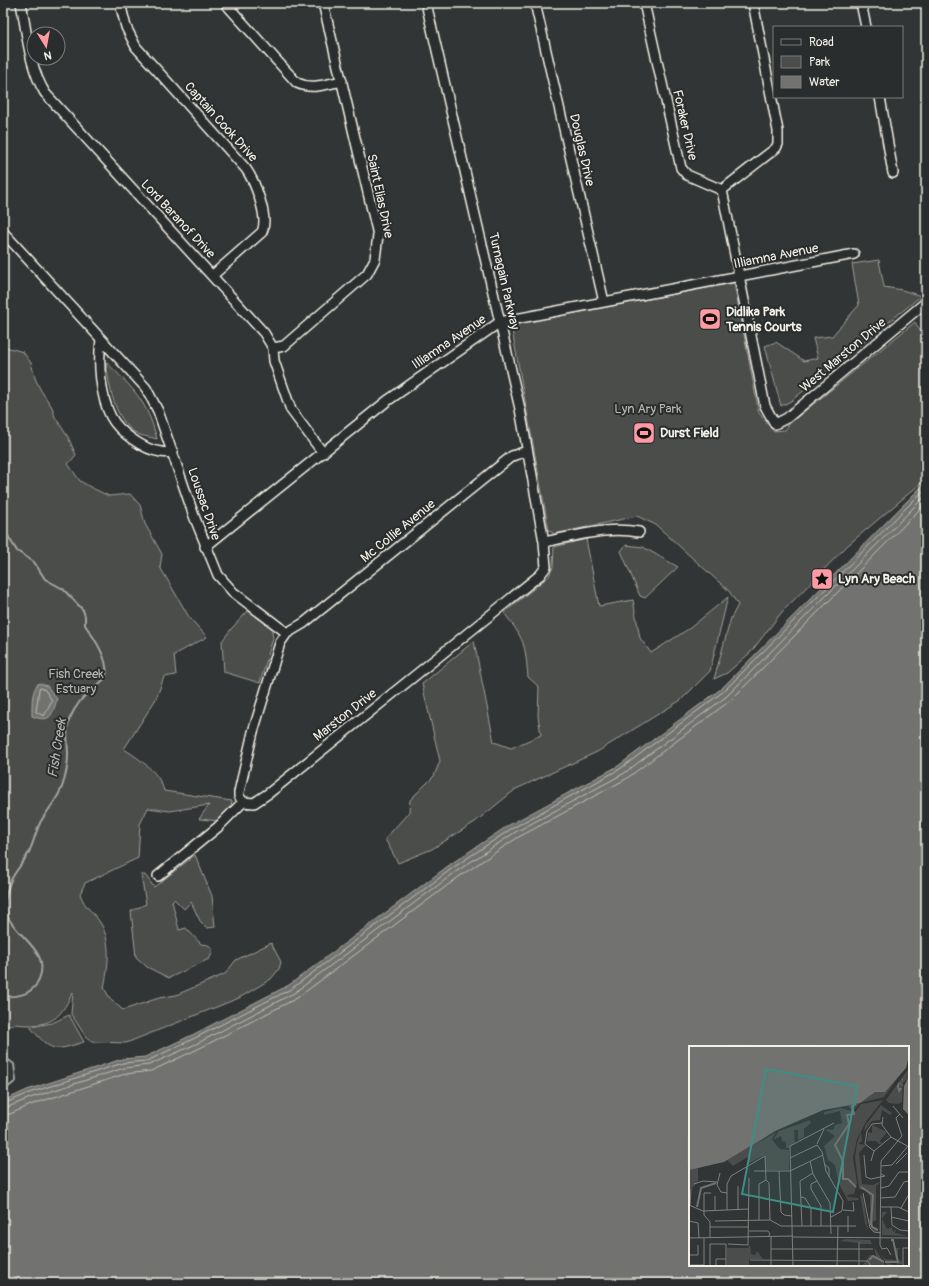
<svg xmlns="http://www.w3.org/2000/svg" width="929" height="1286" font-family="Pangolin,sans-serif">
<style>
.green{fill:#4b4d4c;stroke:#a09f9a}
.water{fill:#727370;stroke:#a6a5a0;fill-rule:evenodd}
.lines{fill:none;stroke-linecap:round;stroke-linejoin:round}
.shore{stroke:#c0bfb8;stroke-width:1}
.stream{stroke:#a6a5a0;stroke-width:2}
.minor-casing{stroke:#f4f1e8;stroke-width:12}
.minor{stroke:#2a2d2e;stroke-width:9}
.labels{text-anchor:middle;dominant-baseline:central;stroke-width:4;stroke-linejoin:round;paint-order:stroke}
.street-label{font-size:13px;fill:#f4f1e8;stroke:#2a2d2e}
.poi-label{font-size:13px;font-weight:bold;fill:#f4f1e8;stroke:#2a2d2e;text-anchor:start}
.park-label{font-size:13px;fill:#b9b8b1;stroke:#2a2d2e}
.water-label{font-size:14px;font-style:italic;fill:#b3b2ac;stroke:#2a2d2e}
.inset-river{fill:none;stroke:#727370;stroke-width:2}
.inset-road{fill:none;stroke:#80807d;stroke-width:1}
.view{fill:#3d8f86;fill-opacity:0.15;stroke:#3d8f86;stroke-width:2}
.inset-edge{fill:none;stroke:#f4f1e8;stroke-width:2}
</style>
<rect width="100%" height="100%" fill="#323535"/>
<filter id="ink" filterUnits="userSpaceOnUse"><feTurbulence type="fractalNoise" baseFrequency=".025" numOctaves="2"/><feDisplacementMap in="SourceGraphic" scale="8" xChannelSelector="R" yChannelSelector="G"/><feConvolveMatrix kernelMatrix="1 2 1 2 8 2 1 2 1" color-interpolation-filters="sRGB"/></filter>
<g filter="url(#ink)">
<path class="green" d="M879,260L884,287L902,290L921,296L791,401L781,406L765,346L776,342L804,361L818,358L813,338L832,336L859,305L852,264Z
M734,283L759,413L773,431L785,430L790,423L915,322L926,341V479L848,545L781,613L751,652L727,673L714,679L731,618L738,605L729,591L689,555L656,525L637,516L555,534L549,531L511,325Z
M3,340L6,347L23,352L31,363L35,378L40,389L52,407L55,417L68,437L76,455L68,464L80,481L92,488L109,496L130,494L140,505L145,524L162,554L160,567L189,617L207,637L174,655L176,675L164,677L156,699L124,749C140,759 160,773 164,791L232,801L231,806L220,821L199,819L209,805L170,811L148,808L140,824L138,858L85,883L80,894C86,910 93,911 101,924C112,943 108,968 104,988L111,1000L123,1010L159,998L176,995L225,974L236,960L271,943L281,962L279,969L271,979L239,998L126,1043L94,1042L86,1037L71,1014L73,992C62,1013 57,1024 30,1025C17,1025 15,1022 3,1028Z
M106,362C134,389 147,401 157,439C150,437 141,436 136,433C114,420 109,385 106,362Z
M586,539L599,606L633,600L640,638L651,653L690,628L728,597L710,671L681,700L597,752L516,789L475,822L432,849L398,863L385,839L409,812L410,800L434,776L440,761L422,684L474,641L494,742L511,748L541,735L538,716L539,687L528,677C525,644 525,640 504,613L549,576L553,567L554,547Z
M626,545L643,547L678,567L645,598L640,596L621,551Z
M248,611L271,626L273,638L260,683L224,672L222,641L232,628Z
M195,855L212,896L215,927L207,928L200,921L191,902L184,909L174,899L172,901L179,930L186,928L201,944L208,945L212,948V954L209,959L169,978L147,967L136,957L131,911L146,904L141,875H145L154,887Z
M69,1015L84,1042C54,1051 52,1053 31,1028V1027L52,1023Z"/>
<path class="water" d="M926,482V1283H3V1101L27,1090L122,1059L145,1057L192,1035L289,985L452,863L509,825L618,766L722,688ZM690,1047H908V1265H690Z
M39,683L47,686L57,699C52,717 50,723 32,716C32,705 31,690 39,683Z"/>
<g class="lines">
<path class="shore" d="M41,688L45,690L52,700L44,716L36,712L39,689Z
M3,1104L29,1093L123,1063L147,1061L193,1039L291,989L454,867L511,829L620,769L724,691L926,488
M3,1109L30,1098L124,1068L149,1065L196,1044L294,993L457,871L514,833L623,774L727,696L926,495
M3,1115L10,1114L33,1104L125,1074L151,1071L198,1049L297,998L460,876L517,838L626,779L731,700L926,503"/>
<path class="stream" d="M3,528L17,551L34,562L45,579L63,589L83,610L85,616V625C93,636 109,660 106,675C105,681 98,684 94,687C84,695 75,707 70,718C65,729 68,743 68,754C68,764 66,775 63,784C59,798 49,808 41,821C36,830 34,842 29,852C24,862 16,870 11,880C7,890 2,904 7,915C16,938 56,952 36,985C28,996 15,997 3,996
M3,1056L14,1064L16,1081L3,1091"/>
<g class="minor-casing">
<path id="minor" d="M21,3C27,33 29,67 45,93L264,333L273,348L274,361L291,410L323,453
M120,3L126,27L136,47L246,169C255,182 269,217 262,232L213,275
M225,3L297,83C312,90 327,84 342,81
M535,3L604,302
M644,3L681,168L687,175L722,190
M861,3L866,27
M880,97L893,173
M722,190L765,406L775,424L787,418L926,302
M722,190L776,148L778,144V131L753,3
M3,232L146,388L158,411L194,516L218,575L233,592L287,633
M101,339C98,362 100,396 111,417C119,432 144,450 161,452C164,453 169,452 173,452
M273,348L284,346L367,274L375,259L378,235L323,3
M544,542C576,536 607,526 639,532
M205,547L387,401L500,322L854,254
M243,802L239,796V792L253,732L280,643L287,633L304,623L512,456L527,451
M158,876L218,827L243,802L254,803L269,793L540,575L546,567L544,542L520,409L426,3"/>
</g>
<use href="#minor" class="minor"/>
</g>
</g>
<defs>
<g id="stadium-square" transform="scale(1.15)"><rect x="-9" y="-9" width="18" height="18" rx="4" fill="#ff9aa2" stroke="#2a2d2e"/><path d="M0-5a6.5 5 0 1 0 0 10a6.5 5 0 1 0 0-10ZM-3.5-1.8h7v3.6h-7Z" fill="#111"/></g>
<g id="sight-square" transform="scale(1.15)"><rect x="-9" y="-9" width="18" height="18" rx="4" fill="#ff9aa2" stroke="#2a2d2e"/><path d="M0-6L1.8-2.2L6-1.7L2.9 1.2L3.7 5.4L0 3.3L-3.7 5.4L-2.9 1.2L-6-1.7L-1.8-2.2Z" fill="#111"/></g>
</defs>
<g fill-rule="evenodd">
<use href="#stadium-square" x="710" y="319"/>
<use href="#stadium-square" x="644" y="433"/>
<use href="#sight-square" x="822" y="579"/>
</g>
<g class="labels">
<g class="street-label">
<text transform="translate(221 122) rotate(48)">Captain Cook Drive</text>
<text transform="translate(685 125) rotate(77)">Foraker Drive</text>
<text transform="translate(582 150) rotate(77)">Douglas Drive</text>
<text transform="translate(380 196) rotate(78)">Saint Elias Drive</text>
<text transform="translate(178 219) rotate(47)">Lord Baranof Drive</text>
<text transform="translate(776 256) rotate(-11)">Illiamna Avenue</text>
<text transform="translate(504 281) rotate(77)">Turnagain Parkway</text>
<text transform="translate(449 342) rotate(-34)">Illiamna Avenue</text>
<text transform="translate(843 355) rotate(-40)">West Marston Drive</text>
<text transform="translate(204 504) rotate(71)">Loussac Drive</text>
<text transform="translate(398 531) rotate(-39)">Mc Collie Avenue</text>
<text transform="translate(345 715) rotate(-38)">Marston Drive</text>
</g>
<g class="poi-label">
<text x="726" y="312">Didlika Park<tspan x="726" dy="15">Tennis Courts</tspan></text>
<text x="660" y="433">Durst Field</text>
<text x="838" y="579">Lyn Ary Beach</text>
</g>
<g class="park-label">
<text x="648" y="409">Lyn Ary Park</text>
<text x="76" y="674">Fish Creek<tspan x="76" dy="15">Estuary</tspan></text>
</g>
<g class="water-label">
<text transform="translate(57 748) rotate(-81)">Fish Creek</text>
</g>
</g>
<g transform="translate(689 1046)">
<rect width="220" height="220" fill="#323535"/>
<path d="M220,0L218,19L195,51L171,57L165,64L166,66L172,58L194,54L178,74L168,93L164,112L168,137L165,148L158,149L159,151L169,152L170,154L159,155L150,138L146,119L139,114L135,100L146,90L136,83L144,84L146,79L153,77L151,65L135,69V66L151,62L163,65L159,60L134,64L86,85L66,99L87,86L83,93L87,99L91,103L100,104V124H77L76,109L60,117V111L57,112L44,120L38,114L9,122V135L0,146V99ZM220,22V31L214,37L213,56L209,58L200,57L197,54ZM192,59L203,67L201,69L193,64L191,74L183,75L175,85L176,80ZM121,74L122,77L115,83V91L109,94V84H105L106,96L100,102H97V96L93,95L92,90L84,94L90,85ZM183,79L198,86L190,96L195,97L190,98L187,95H178L179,86L183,87ZM172,86L173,95L169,98L177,99L170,107L173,138L184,139L192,135L187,140V174L184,176V181L191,186L184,185L179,174L181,173V150L176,144L170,143L166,111L168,97ZM171,148L174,151L179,184L176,177ZM193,166H198L193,173L198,183L203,181L204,186L207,183L206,187L218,190L193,189ZM157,193L181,194L183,198H170V194L169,197L151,195ZM61,198L62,208L66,209L68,205L74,213H60V220H38V202H59ZM185,201L197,220H173L181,209L187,210ZM205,202H212L209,203V214L213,215V218L198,220L196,216L206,219L209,216L196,215L191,207L196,213L207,214Z" fill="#4b4d4c"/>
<path d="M0,0H220V10L217,22L196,46H186L171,57L134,64L86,85L35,116L0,124ZM220,30V69L214,63L215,40L212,39L211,37L210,38V42H213L210,47L208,41L209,37L214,35L213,33L214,32V34L211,37L215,40Z" fill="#727370"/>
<path class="inset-river" d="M167,58L163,60L165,68L158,69L160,78L146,99L154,115V133H159L167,141M172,141L184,149L182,178L183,181L189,184M8,161L12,142L27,137M180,214L184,210L195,216M196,216H209L204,194H202"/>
<path class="inset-road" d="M204,60L214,72M194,71L193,79L202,91L220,101M128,98L135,83M128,99L133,106L137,125L154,155L153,165L142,171M185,105L176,98L178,85L183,78L193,77M175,109L177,131L182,133L196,130L192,128M101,112L128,99M121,115L124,128L141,157L142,188M182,115L185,105L202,91M135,118L140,122V131M207,118L218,107M192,120L203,119L219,100M65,125H101L134,109M90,125L92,166L95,169L103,170M31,127L28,139L32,146L38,147M128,135L122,138V143L132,160V180M5,138L14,135L28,136M49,140V164M192,142L200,140L210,126H220M174,147L181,182L185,186L192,187M26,150V164M112,151L116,152L122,162V180M192,152L206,151L215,136L220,135M0,159L14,165L60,163M1,159L2,143M192,161H209L220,166M202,161L203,179L211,184L220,185M212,162L220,148M38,164V138L42,130L76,110L77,134L80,137L81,174M154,164L165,165L164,156M159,170V186M202,171L220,175M70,174V138L77,134M0,175L9,177L10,192M26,175L81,174L92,180H167M113,180L111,135L124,127M21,181H60M60,185H79L81,188L79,191M82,191V220M104,191L220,192M0,192L104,190M15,192V220M21,192V176L15,169V147H22M170,196V220M39,198L59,199L60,132M82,203H184M0,209H9V199M202,209L198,202L193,203L191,199L192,115L213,90L207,72L211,68M61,214L179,215L182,220M0,219H15M21,220V198H37V220M27,220V213H37M104,220L101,100L145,77M148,220L149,180M214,220V202H220"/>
<path class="view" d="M77,23L168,40L144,166L53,148Z"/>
<rect width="220" height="220" class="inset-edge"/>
</g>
<rect width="929" height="1286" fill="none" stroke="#2a2d2e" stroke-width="16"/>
<rect x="8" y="8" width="913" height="1270" fill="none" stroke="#f4f1e8" stroke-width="1.5" filter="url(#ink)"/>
<rect x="773" y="26" width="130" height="72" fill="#2a2d2e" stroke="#7b7b78"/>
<rect x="781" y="39" width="20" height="6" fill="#2a2d2e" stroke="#7b7b78"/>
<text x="809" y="46" font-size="12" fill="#f4f1e8">Road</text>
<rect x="781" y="56" width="20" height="12" fill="#4b4d4c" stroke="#7b7b78"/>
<text x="809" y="66" font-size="12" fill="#f4f1e8">Park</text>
<rect x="781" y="76" width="20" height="12" fill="#727370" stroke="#7b7b78"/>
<text x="809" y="86" font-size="12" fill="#f4f1e8">Water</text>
<g transform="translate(46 46) rotate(169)"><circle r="19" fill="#2a2d2e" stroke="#7b7b78"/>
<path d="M0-3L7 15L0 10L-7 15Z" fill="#ff9aa2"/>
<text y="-6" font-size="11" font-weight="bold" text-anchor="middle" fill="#f4f1e8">N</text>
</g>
</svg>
